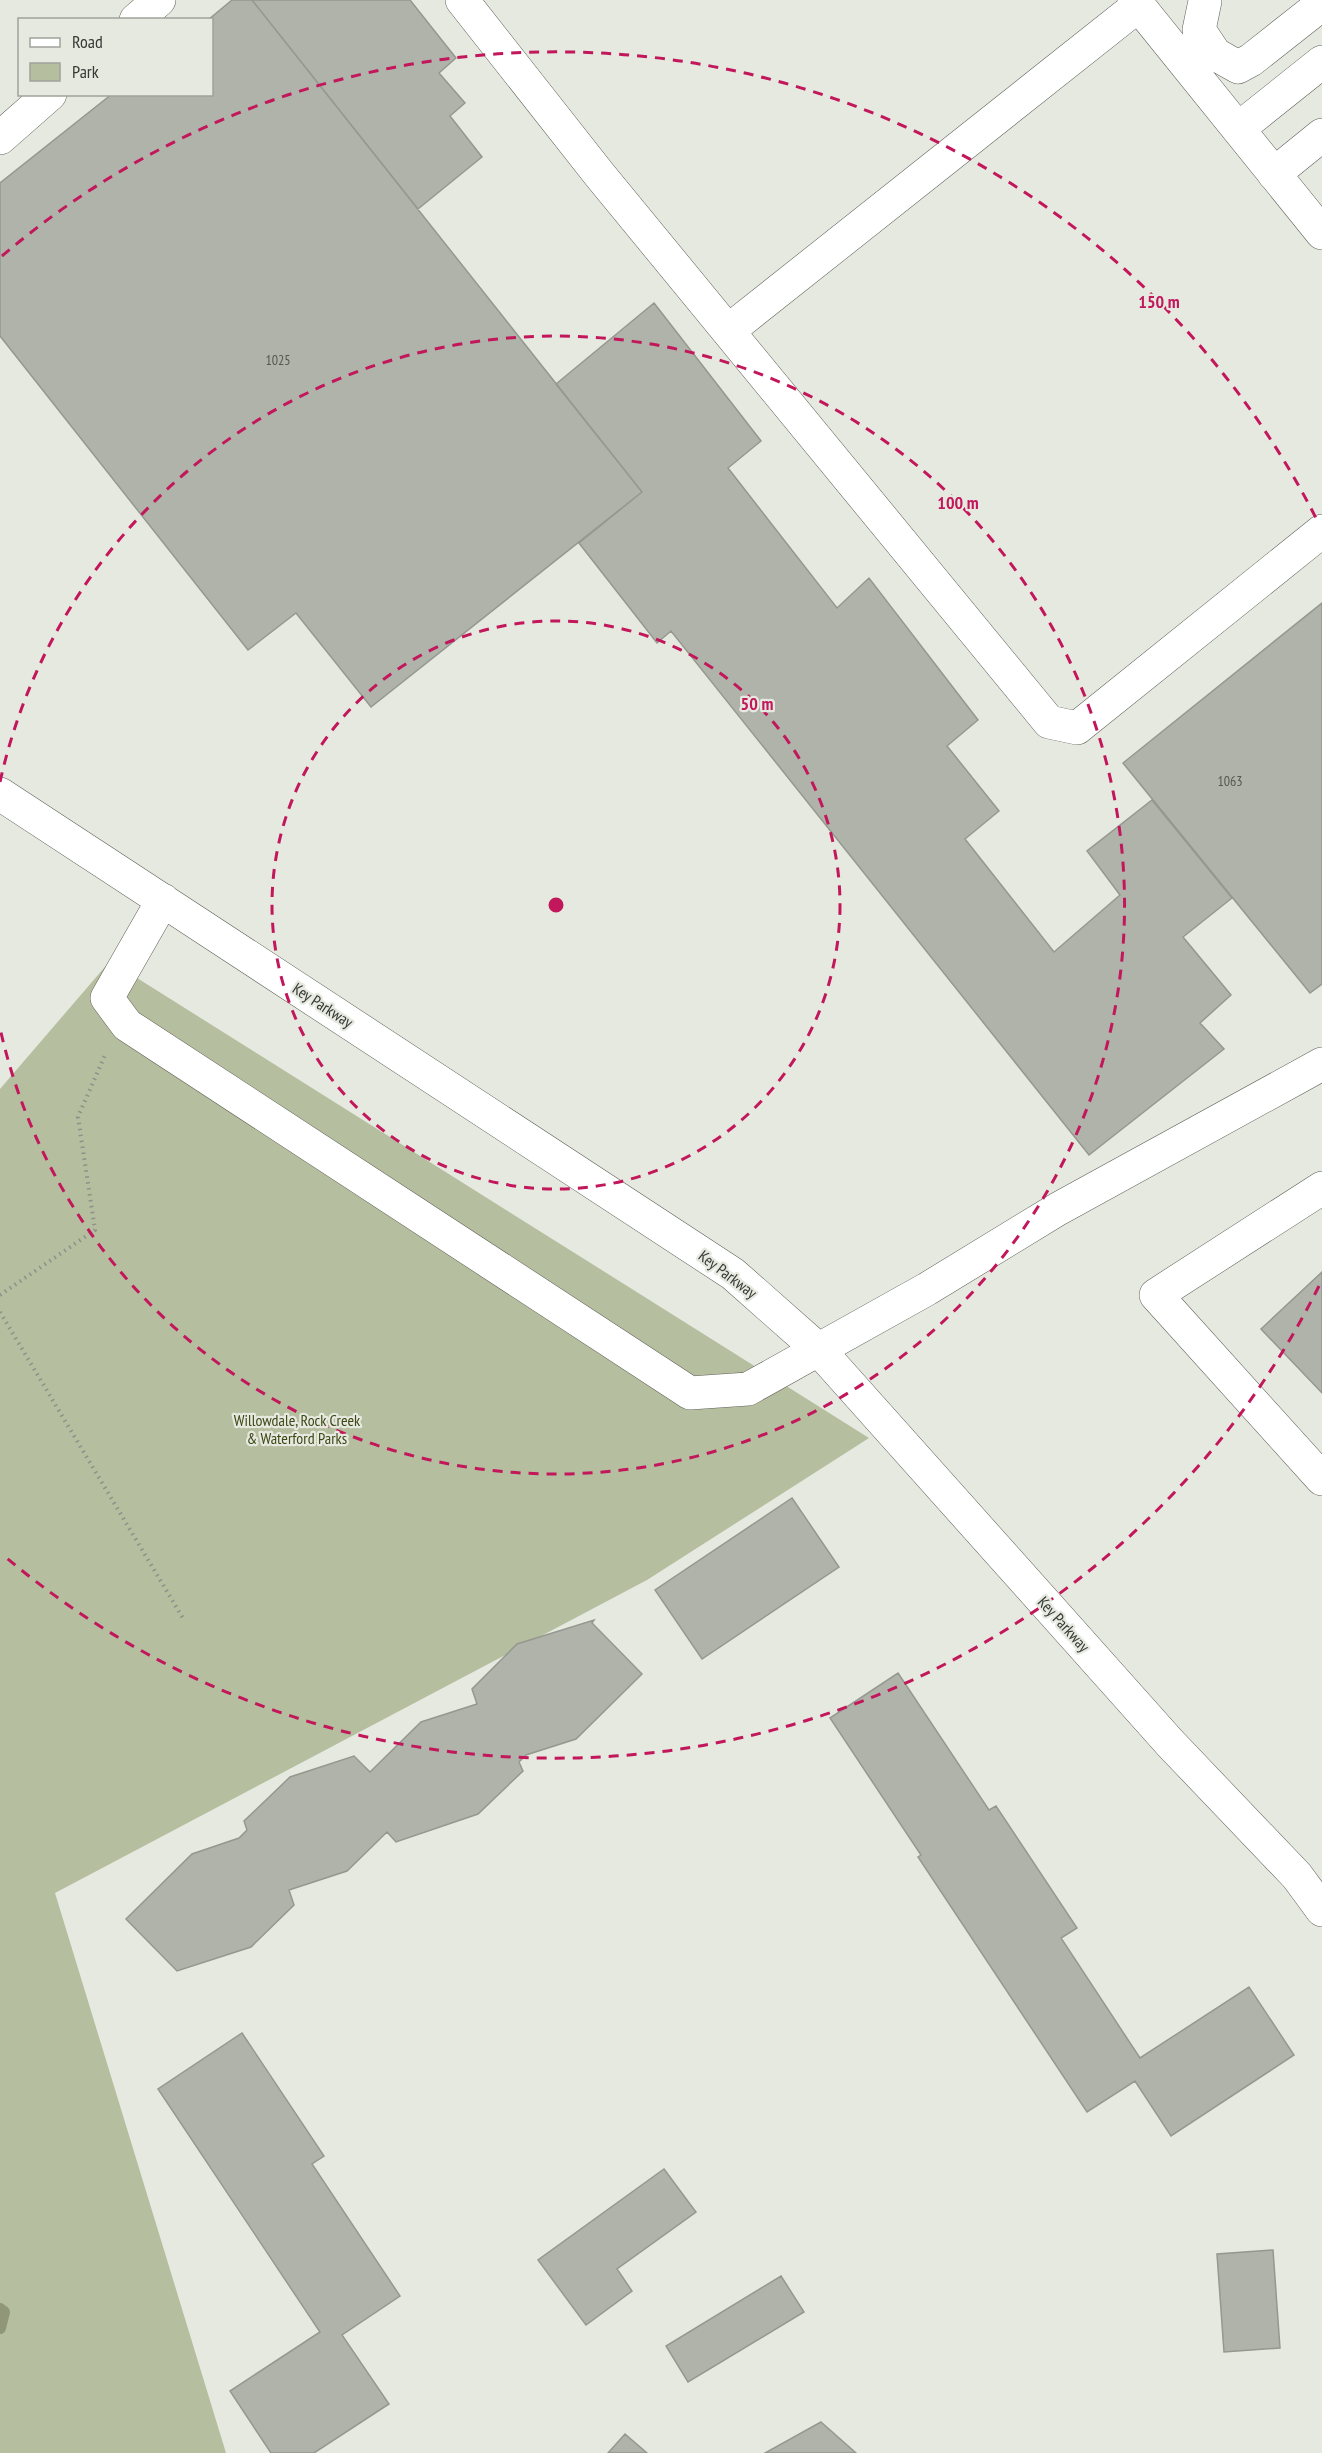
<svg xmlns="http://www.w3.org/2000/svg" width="1322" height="2453" font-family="'PT Sans Narrow',sans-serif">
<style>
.green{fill:#b5be9e}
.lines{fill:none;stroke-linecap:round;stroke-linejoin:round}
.stream{stroke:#8f9778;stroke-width:12}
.building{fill:#b0b3aa;stroke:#95988f;stroke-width:1.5}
.minor-casing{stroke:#60625a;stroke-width:34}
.path{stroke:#8e908a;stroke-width:4;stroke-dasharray:1.5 4.5;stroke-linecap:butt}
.minor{stroke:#fff;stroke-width:33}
.ring{fill:none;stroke:#c2185b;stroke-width:3;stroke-dasharray:10 8}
.labels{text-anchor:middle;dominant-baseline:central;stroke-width:4.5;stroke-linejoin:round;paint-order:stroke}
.number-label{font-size:14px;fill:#555752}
.street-label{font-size:16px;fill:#373834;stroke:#e6e9e0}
.park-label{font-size:16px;fill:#3c4713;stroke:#e6e9e0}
.centre{fill:#c2185b;stroke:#e6e9e0;stroke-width:3}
.ring-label{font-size:18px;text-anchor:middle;font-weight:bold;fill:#c2185b;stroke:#e6e9e0;stroke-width:4.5;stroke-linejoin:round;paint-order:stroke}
</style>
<rect width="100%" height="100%" fill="#e6e9e0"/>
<path class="green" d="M110,961L869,1438L647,1580L55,1893L226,2453H0V1089Z"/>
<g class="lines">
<path class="stream" d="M0,2309L4,2312L0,2328"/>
</g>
<path class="building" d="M232,0H252L642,492L371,707L296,613L248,650L0,336V183L112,94H212V20H208Z
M252,0H410L456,58L439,73L465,103L450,116L482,157L418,209Z
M654,303L761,441L728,468L837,608L869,578L978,720L947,746L999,811L965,839L1054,952L1120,895L1087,851L1152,800L1232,898L1183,937L1231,995L1200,1023L1224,1049L1089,1155L671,631L657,643L579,543L642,492L556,384Z
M1322,603V984L1310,993L1123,763Z
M1322,1272V1393L1261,1329Z
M792,1498L839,1567L702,1659L655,1590Z
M594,1620L592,1623L642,1674L576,1739L526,1755L519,1762L523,1771L478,1814L396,1842L387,1832L347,1871L289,1890L294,1905L251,1947L177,1971L126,1919L192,1854L239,1838L247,1830L244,1821L290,1777L354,1756L370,1772L421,1722L477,1704L472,1689L517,1644Z
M898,1673L989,1810L996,1806L1077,1928L1061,1938L1140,2058L1249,1987L1294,2055L1171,2136L1135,2081L1087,2112L918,1857L921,1855L830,1718Z
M242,2033L324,2156L312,2164L400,2296L342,2335L389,2404L314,2453H271L230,2391L320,2332L158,2089Z
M664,2169L696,2212L617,2269L632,2291L586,2325L538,2260Z
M1273,2250L1280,2348L1224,2352L1217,2254Z
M781,2276L804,2312L688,2382L666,2346Z
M821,2422L856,2453H765Z
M625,2434L647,2453H608Z"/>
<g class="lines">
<g class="minor-casing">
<path id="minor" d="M462,0L599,174L1049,722L1077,728L1322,531
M1134,0L1322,233
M1205,1L1199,30L1215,54L1238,67L1251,60L1322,4
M136,20L159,0
M1238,129L1322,62
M0,138L50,94
M1274,174L1322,135
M728,331L1139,5
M0,794L733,1274L819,1350L1170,1743L1297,1876L1322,1910
M163,900L107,998L127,1025L690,1393L748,1389L927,1289L1058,1209L1322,1064
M1322,1188L1156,1295L1322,1479"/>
</g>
<path class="path" d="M0,1295L95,1230L78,1117L106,1053
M0,1312L184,1620"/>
<use href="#minor" class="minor"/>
</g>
<g class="ring">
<circle cx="556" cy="905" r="284"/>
<path d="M0 782A569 569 0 1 1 0 1028"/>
<path d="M1319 1286A853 853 0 0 1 2 1554M2 256A853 853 0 0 1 1319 524"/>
</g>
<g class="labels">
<g class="number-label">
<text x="278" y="360">1025</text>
<text x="1230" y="781">1063</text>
</g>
<g class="street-label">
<text transform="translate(323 1005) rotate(33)">Key Parkway</text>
<text transform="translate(728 1274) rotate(37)">Key Parkway</text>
<text transform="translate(1064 1624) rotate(48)">Key Parkway</text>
</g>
<g class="park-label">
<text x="297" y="1420">Willowdale, Rock Creek<tspan x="297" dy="18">&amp; Waterford Parks</tspan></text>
</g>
</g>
<circle cx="556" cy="905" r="9" class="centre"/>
<g class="ring-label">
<text x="1159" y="308">150 m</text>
<text x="958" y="509">100 m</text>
<text x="757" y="710">50 m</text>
</g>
<rect x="18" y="18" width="195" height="78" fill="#e6e9e0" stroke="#a0a29b" stroke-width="1.5"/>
<rect x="30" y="38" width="30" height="9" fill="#ffffff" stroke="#a0a29b" stroke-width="1.5"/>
<text x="72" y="48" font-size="18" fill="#373834">Road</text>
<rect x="30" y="63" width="30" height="18" fill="#b5be9e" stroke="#a0a29b" stroke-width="1.5"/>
<text x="72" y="78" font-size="18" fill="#373834">Park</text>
</svg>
